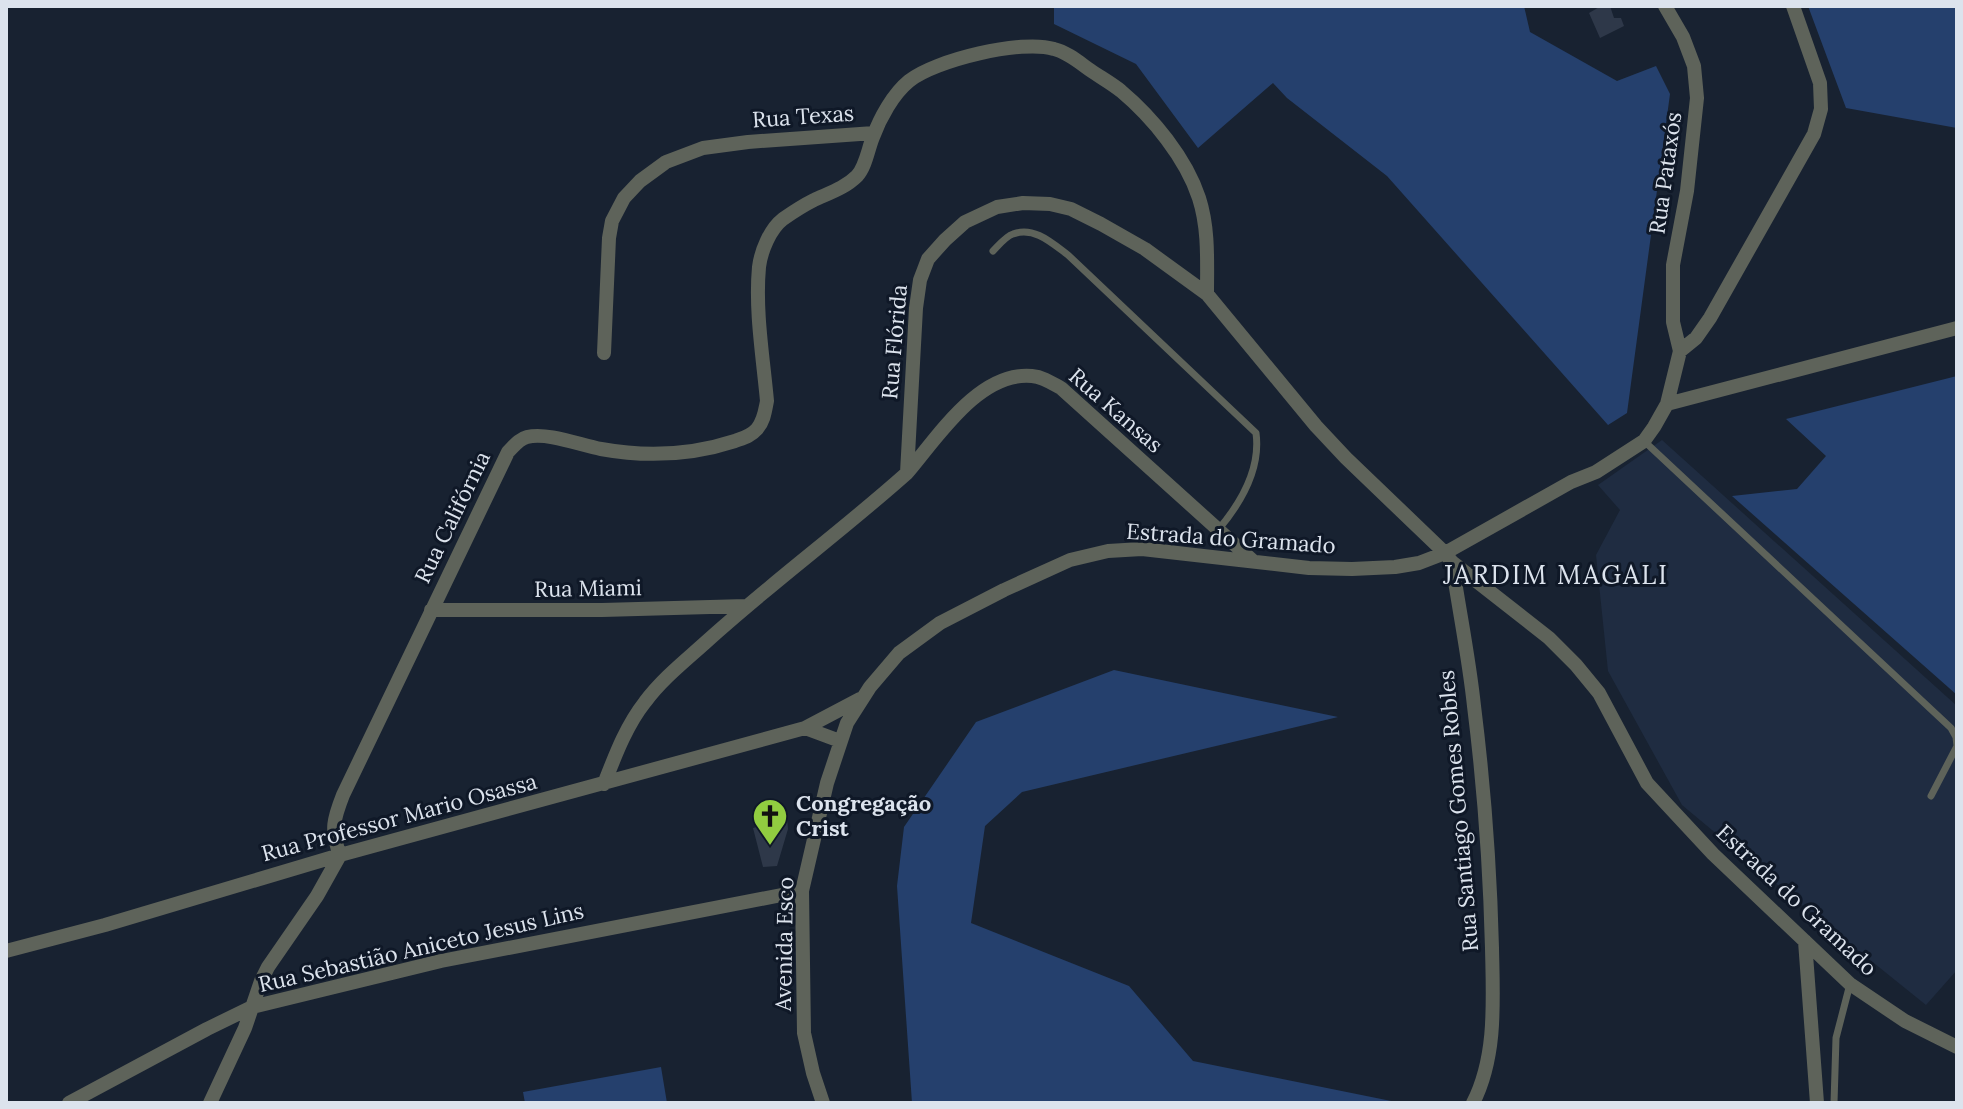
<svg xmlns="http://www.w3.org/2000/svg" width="1963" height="1109" font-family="Lora,serif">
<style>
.built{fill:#1f2c41}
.green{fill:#25406d}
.building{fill:#2e3849}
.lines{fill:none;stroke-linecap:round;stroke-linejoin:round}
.lane{stroke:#5e635a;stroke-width:7}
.street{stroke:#5e635a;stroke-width:14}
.labels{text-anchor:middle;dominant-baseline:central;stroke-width:6;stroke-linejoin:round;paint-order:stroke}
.street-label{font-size:22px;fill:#dce3ed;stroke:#0f1827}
.poi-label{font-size:22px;font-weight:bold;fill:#dce3ed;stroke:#0f1827;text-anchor:start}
.quarter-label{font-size:26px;letter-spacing:2px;fill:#dce3ed;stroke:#0f1827}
</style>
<rect width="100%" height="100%" fill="#182231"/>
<path class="built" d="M1662,440L1957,706V970L1926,1005L1808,910L1682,805L1608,671L1596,555L1620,510L1598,485Z"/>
<path class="green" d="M1054,6H1524L1530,32L1617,81L1656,66L1670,94L1627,413L1608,425L1387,176L1287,98L1273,83L1198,148L1136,64L1054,24Z
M1808,6H1957V128L1846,108Z
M1957,376V695L1732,496L1797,489L1826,456L1786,419Z
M1114,670L1338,717L1022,792L985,826L971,923L1129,986L1193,1061L1401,1103H912L897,886L904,827L976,722Z
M661,1067L667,1103H525L523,1092Z"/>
<path class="building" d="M1601,6H1610L1614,18H1621L1624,26L1600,38L1589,13Z
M787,818L788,829L777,866L763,867L753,828Z"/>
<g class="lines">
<path class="lane" d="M993,251C998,246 1006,236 1013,234C1034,226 1052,243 1068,255L1256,433C1261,470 1241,503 1218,530
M1644,441L1951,728L1956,737L1957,746
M1931,796L1957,746
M1834,1103L1836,1038L1850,984"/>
<path class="street" d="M1665,6L1683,37L1694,66L1697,98L1687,191L1673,265V322L1680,351
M604,353L609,238L612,221L624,198L640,181L666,162L703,148L748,142L874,133
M1667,404L1957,328
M907,473C937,438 979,371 1032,376C1043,377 1052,383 1061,388L1253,561
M1452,562C1459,610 1469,658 1474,706C1484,786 1490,868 1492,948C1493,1000 1497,1056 1473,1103
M431,610H602L746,606
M805,728L840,741
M604,784C615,756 626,726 645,702C662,679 685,661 706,642C771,583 842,531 907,473L916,308L920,280L928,259L945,240L965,222L997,207L1023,203L1050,204L1071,209L1101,224L1145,249L1207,294L1316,426L1346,458L1445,553L1452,562L1549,638L1576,665L1599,693L1647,783L1713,854L1850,984L1905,1021L1957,1047
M340,855C330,830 334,818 343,795L508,452C514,446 519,439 527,437C548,432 580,445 601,449C645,457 692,455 735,441C743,438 751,436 757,429C764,421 765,411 767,401C763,357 755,311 759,267C761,251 770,229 783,219C793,212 804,205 814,200C829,193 845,188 857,176C866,166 868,149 873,137C880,118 893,94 909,81C935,60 1022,39 1054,49C1067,52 1080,63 1090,70C1100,77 1111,83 1121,91C1152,117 1186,158 1199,198C1209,229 1207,262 1207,294
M1805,941L1817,1103
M6,951L105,925L340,855L805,728L860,699
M69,1103L207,1029L252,1007L441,961L802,891
M210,1103L245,1028L261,981L268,967L317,896L340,855
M823,1103L813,1073L804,1033L802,891L827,783L847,723L870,687L899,653L940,623L1004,590L1070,560L1108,551L1142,549L1309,568L1352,569L1395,567L1419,563L1445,553L1571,482L1596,472L1644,441L1654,427L1667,404L1680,351L1696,338L1710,318L1814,134L1821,109L1820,83L1793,6"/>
</g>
<defs>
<g id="church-pin" transform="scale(1.8)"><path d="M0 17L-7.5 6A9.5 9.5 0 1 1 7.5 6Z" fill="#91cd40" stroke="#0f1827"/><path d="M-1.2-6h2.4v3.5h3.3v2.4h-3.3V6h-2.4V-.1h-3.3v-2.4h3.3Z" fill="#111"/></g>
</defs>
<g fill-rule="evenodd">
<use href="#church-pin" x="770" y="816"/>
</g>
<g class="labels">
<g class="street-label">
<text transform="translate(803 116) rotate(-4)">Rua Texas</text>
<text transform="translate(1665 173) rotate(-82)">Rua Pataxós</text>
<text transform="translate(894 342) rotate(-85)">Rua Flórida</text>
<text transform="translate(1116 410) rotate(41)">Rua Kansas</text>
<text transform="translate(452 517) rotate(-64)">Rua Califórnia</text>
<text transform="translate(1231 538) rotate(4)">Estrada do Gramado</text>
<text transform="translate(588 588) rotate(-1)">Rua Miami</text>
<text transform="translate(1458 811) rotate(-95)">Rua Santiago Gomes Robles</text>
<text transform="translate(399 817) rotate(-15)">Rua Professor Mario Osassa</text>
<text transform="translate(1797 900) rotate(43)">Estrada do Gramado</text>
<text transform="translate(784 944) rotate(-89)">Avenida Esco</text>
<text transform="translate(421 947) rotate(-13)">Rua Sebastião Aniceto Jesus Lins</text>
</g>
<g class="poi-label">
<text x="796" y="803">Congregação<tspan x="796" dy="25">Crist</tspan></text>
</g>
<g class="quarter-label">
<text x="1556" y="574">JARDIM MAGALI</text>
</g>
</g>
<rect width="1963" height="1109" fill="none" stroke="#dce3ed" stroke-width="16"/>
</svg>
